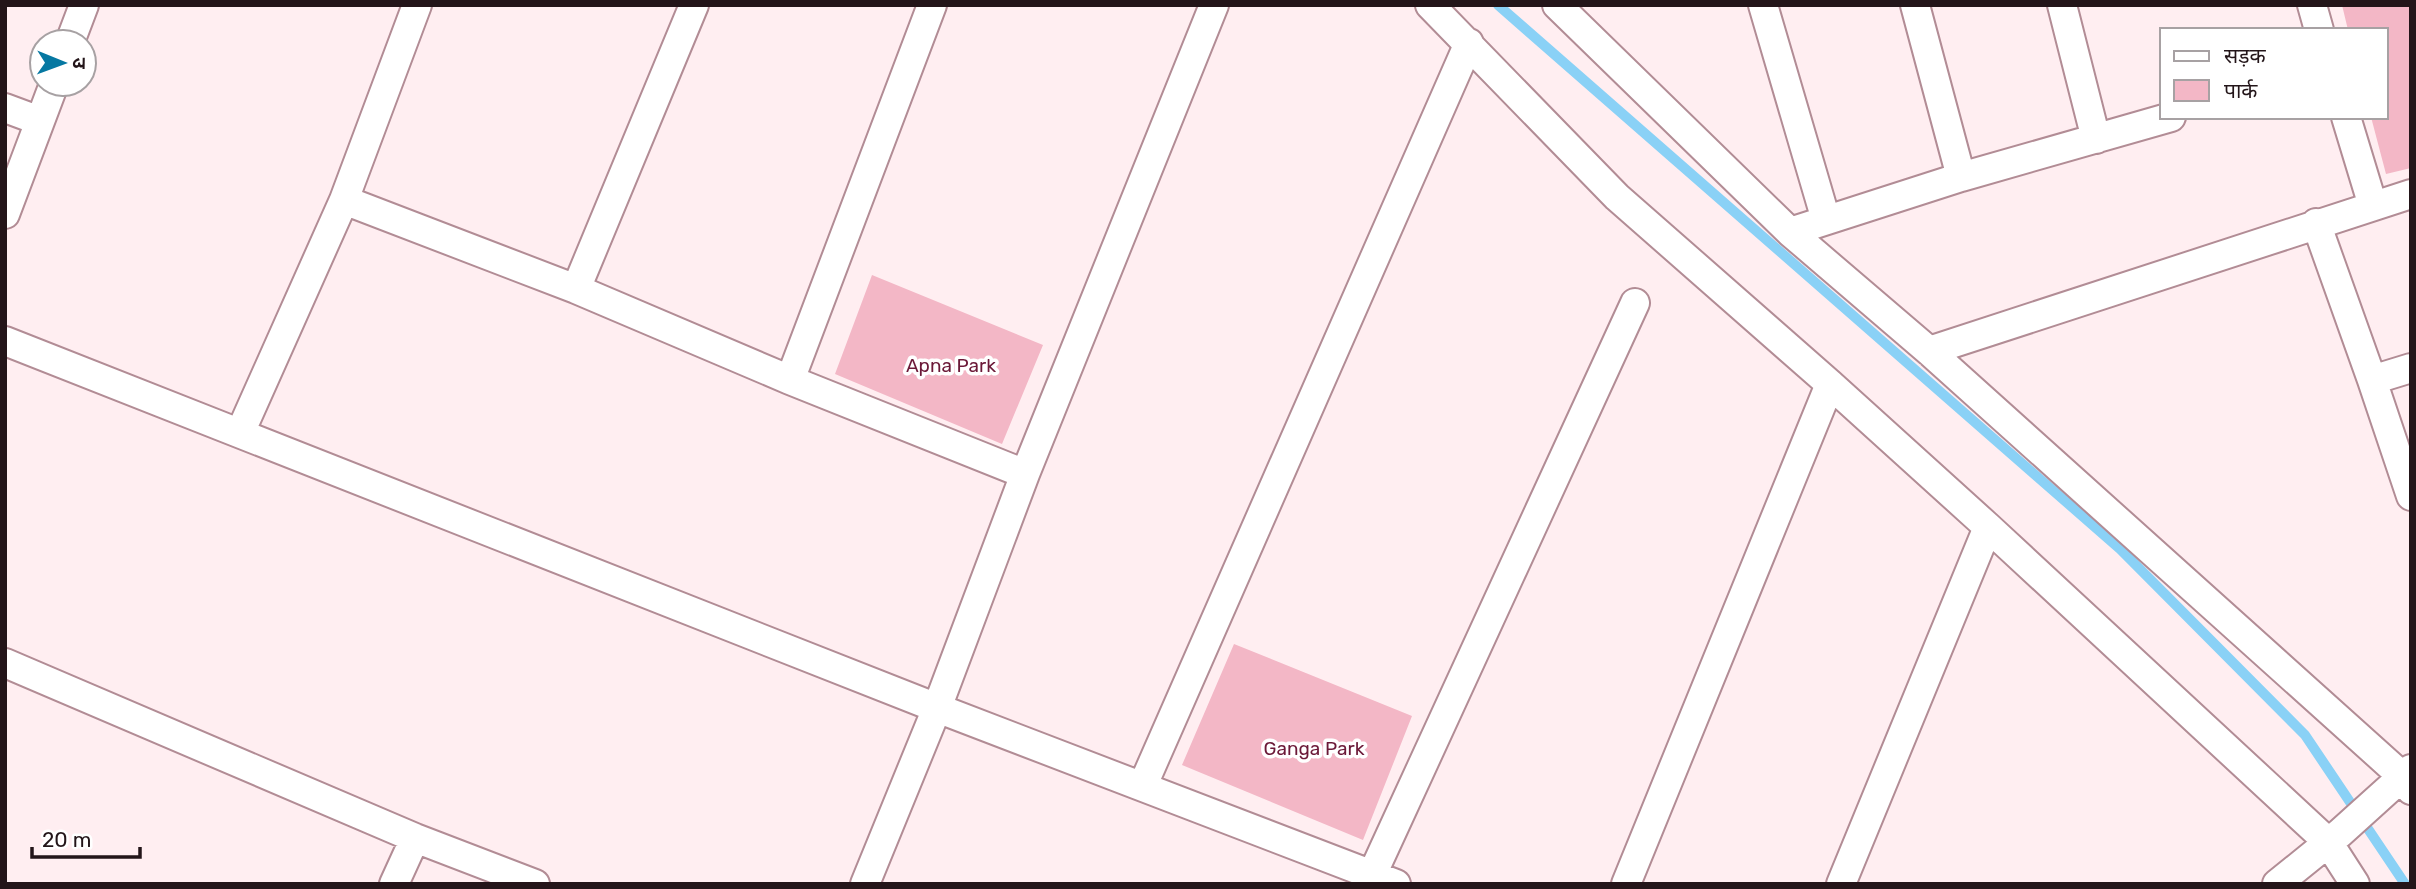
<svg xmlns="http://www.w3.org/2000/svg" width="2416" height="889" font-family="Rubik,'Noto Sans Devanagari',sans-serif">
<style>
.green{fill:#f3b7c6}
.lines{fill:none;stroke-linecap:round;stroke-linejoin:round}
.stream{stroke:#8ad1f6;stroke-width:10}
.street-casing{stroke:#b28c95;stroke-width:32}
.street{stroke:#fff;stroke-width:28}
.labels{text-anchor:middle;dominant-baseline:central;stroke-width:7;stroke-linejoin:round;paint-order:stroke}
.park-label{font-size:19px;fill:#6b1938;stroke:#fff}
</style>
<rect width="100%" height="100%" fill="#ffeef1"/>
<path class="green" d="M2342,5H2411V168L2386,174L2371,117H2386V30H2348Z
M872,275L1043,345L1002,444L835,374Z
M1234,644L1412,716L1363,840L1182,765Z"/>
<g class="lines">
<path class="stream" d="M1498,5L2120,549L2305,735L2405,884"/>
<g class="street-casing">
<path id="street" d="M1430,5L1617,197L1830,384L1988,527L2328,842L2355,884
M1557,5L1790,232L1929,351L2402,776L2411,790
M1763,5L1826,220
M1915,5L1961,177
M2062,5L2096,139
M2312,5L2319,30
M70,42L84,5
M5,108L40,121
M2346,117L2373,206
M344,200L576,289L790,380L1025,474
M5,214L54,84
M2316,223L2372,380L2411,496
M1790,232L1961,177L2171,117
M576,289L694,5
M5,341L937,708L1396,884
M1929,351L2411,194
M790,380L932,5
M2372,380L2411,368
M240,433L344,200L417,5
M5,663L415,838L535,884
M1143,785L1469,43
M1372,875L1635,303
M394,884L415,838
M865,884L937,708L1025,474L1214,5
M1626,884L1830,384
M1841,884L1988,527
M2277,884L2340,833L2411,769"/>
</g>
<use href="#street" class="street"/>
</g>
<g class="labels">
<g class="park-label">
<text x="951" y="365">Apna Park</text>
<text x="1314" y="748">Ganga Park</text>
</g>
</g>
<rect width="2416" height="889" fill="none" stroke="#231519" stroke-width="14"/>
<rect x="2160" y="28" width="228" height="91" fill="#ffffff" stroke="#a7a1a3" stroke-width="2"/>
<rect x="2174" y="51" width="35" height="10" fill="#ffffff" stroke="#a7a1a3" stroke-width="2"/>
<text x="2224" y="63" font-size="21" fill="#231519">सड़क</text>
<rect x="2174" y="80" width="35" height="21" fill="#f3b7c6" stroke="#a7a1a3" stroke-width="2"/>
<text x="2224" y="98" font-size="21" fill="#231519">पार्क</text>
<g transform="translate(63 63) rotate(91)"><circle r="33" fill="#ffffff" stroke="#a7a1a3" stroke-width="2"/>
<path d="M0-5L12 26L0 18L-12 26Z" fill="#0678a2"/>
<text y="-10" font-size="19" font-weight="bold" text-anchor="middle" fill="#231519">उ</text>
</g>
<path d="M32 847v10h108v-10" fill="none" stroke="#231519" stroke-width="3.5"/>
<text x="42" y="847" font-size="21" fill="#231519" stroke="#ffffff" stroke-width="5" paint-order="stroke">20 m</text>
</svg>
